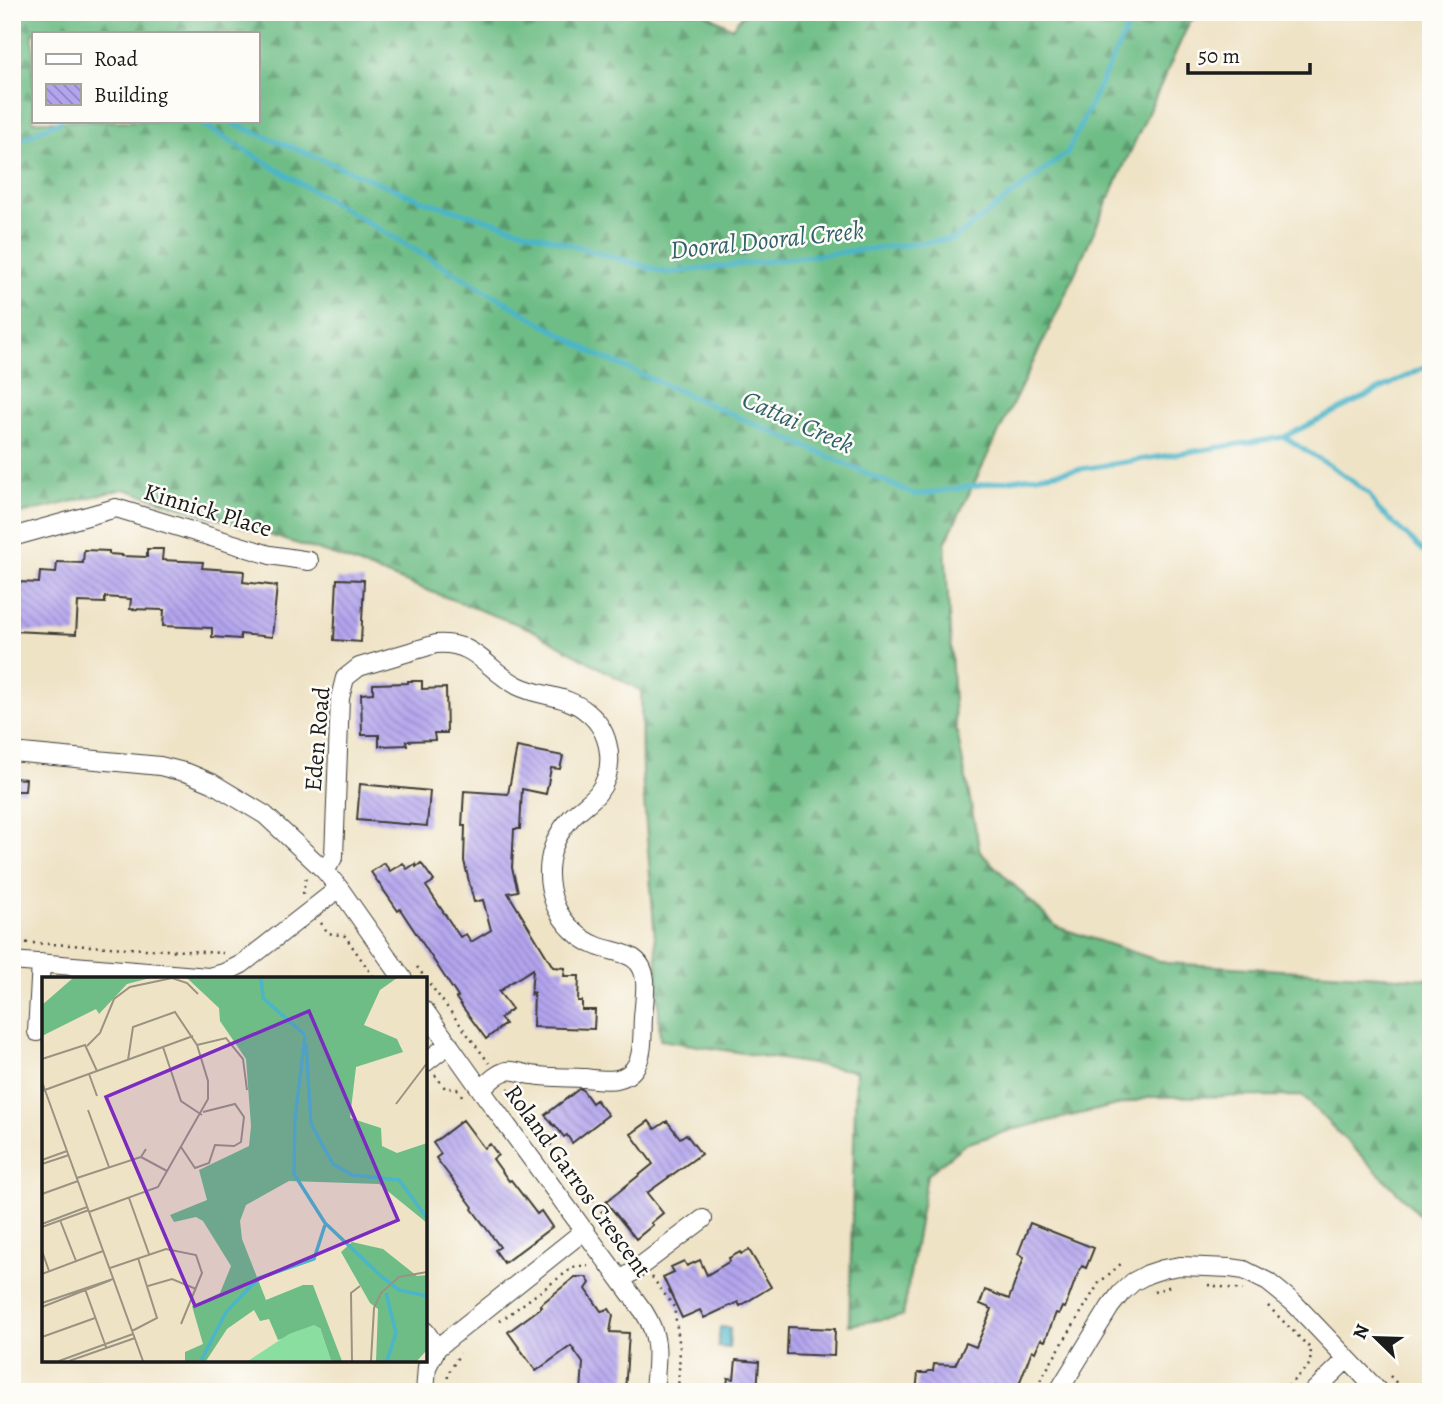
<svg xmlns="http://www.w3.org/2000/svg" width="1443" height="1404" font-family="Alegreya,serif">
<style>
.forest{fill:url(#forest-firs);stroke:#456c51;stroke-width:2;fill-rule:evenodd}
.water{fill:#4bb5c9;stroke:#346872;stroke-width:2}
.lines{fill:none;stroke-linecap:round;stroke-linejoin:round}
.stream{stroke:#4bb5c9;stroke-width:5}
.building{fill:url(#building-back-hatch)}
.street-casing{stroke:#3c3a36;stroke-width:20}
.path{stroke:#3c3a36;stroke-width:2.5;stroke-dasharray:2 5;stroke-linecap:butt}
.street{stroke:#fff;stroke-width:18}
.labels{text-anchor:middle;dominant-baseline:central;stroke-width:5;stroke-linejoin:round;paint-order:stroke}
.street-label{font-size:24px;fill:#1c1c1c;stroke:#fdfcf7}
.water-label{font-size:26px;font-style:italic;fill:#31616a;stroke:#fdfcf7}
.inset-river{fill:none;stroke:#4bb5c9;stroke-width:3.5}
.inset-road{fill:none;stroke:#9b9382;stroke-width:2}
.view{fill:#7b2cbf;fill-opacity:0.15;stroke:#7b2cbf;stroke-width:3.5}
.inset-edge{fill:none;stroke:#1c1c1c;stroke-width:3.5}
</style>
<defs>
<pattern id="forest-firs" width="22" height="20" patternUnits="userSpaceOnUse" patternTransform="scale(1.75)"><rect width="22" height="20" fill="#6ebd86"/><path d="M5 1l3.5 6h-7zM16 11l3.5 6h-7z" fill="#5a996d"/></pattern>
<pattern id="building-back-hatch" width="6" height="6" patternUnits="userSpaceOnUse" patternTransform="scale(1.75)"><rect width="6" height="6" fill="#b3a4ee"/><path d="M-1 5l2 2M0 0l6 6M5-1l2 2" fill="none" stroke="#9185c0"/></pattern>
</defs>
<rect width="100%" height="100%" fill="#fdfcf7"/>
<filter id="ink" filterUnits="userSpaceOnUse"><feTurbulence type="fractalNoise" baseFrequency=".0143" numOctaves="2"/><feDisplacementMap in="SourceGraphic" scale="14" xChannelSelector="R" yChannelSelector="G"/><feConvolveMatrix kernelMatrix="1 2 1 2 8 2 1 2 1" color-interpolation-filters="sRGB"/></filter>
<filter id="wash" filterUnits="userSpaceOnUse"><feTurbulence type="fractalNoise" baseFrequency=".00686" numOctaves="4" result="noise"/><feDisplacementMap in="SourceGraphic" scale="28" xChannelSelector="R" yChannelSelector="G"/><feGaussianBlur stdDeviation="1.57" result="paint"/><feColorMatrix in="noise" values="0 0 0 0 0 0 0 0 0 0 0 0 0 0 0 0 0 1.4 0 .05"/><feComposite in="paint" operator="in"/></filter>
<g filter="url(#wash)">
<rect width="100%" height="100%" fill="#efe3c6"/>
<path class="forest" d="M12,12H703L732,28L745,12H1207L1190,21L1053,321L945,543L955,721L980,852L1057,927L1166,963L1431,979V1226L1302,1096L1152,1097L1011,1130L965,1144L927,1175L903,1316L849,1325L856,1071L660,1040L657,964L642,775L641,691L530,629L339,557L124,489L12,516ZM33,33H257V121H33Z"/>
<path class="water" d="M720,1327L730,1328L729,1348L718,1347Z"/>
<g class="lines">
<path class="stream" d="M197,121L303,185L597,355L916,495L1284,437L1431,364
M227,121L424,201L667,273L954,239L1067,153L1135,12
M12,144L60,121
M1284,437L1340,472L1369,494L1378,509L1431,558"/>
</g>
<g id="blocks">
<path class="building" d="M147,549H163L162,560L203,562L202,568L244,571L243,582L277,586L272,637L240,634V639L212,637V628L163,626L164,610L130,609L131,599L105,597V603L78,602L76,634L12,631V585H18V582L39,583L40,572L56,573L57,562L83,563L84,550L109,551V554L122,555V556L147,557Z
M337,579L364,580L361,642L334,640Z
M408,681H422V689L446,688L447,733H434L435,740L406,741L407,745L379,746V735H362L361,694L373,693V684L408,683Z
M517,747L563,756L560,769L551,768L546,794L522,789L520,829H514L512,868L518,891L508,893L553,967L565,968L564,976H579L578,1001H582V1010H595L594,1029L533,1027L534,992L531,994L533,969L510,983L499,992L512,1009L500,1018L505,1024L486,1039L456,998L458,997L400,909L398,911L371,872L384,863L390,871L403,863L407,869L415,864L416,867L421,863L434,881L426,886L460,937L466,934L471,942L491,930L483,900L474,902L464,861L465,826H462L464,791L508,794Z
M12,778L26,779L25,791H12Z
M360,784L430,791L427,826L357,820Z
M579,1089H582L592,1103L596,1100L608,1115L572,1143L567,1135L564,1137L555,1125L554,1126L545,1115Z
M463,1120L484,1148L490,1144L498,1155L493,1159L509,1181L511,1180L537,1214L541,1211L552,1227L504,1263L495,1250L500,1247L472,1209L473,1207L436,1158L441,1154L433,1143Z
M649,1121L655,1129L667,1121L680,1138L686,1134L701,1154L647,1193L663,1213L651,1223L653,1225L636,1239L606,1202L653,1164L631,1134Z
M1030,1223L1094,1248L1086,1268L1082,1266L1076,1278L1065,1308L1062,1307L1059,1314L1056,1313L1045,1341L1041,1339L1035,1352L1032,1350L1016,1392H1012L996,1386L995,1392H916L918,1373H927L928,1371H933L934,1364L955,1365L966,1343L976,1347L992,1309L980,1304L985,1290L1009,1299L1024,1257L1018,1254Z
M749,1250L771,1287L740,1306L738,1302L704,1318L700,1310L682,1318L663,1277L674,1272L671,1267L684,1261L687,1266L700,1260L707,1275L730,1261L729,1258L740,1252L741,1254Z
M575,1277H586L590,1283L586,1289L601,1311L609,1309L613,1315L610,1332L629,1333L625,1392H581L583,1363L571,1346L536,1371L508,1332L542,1307L540,1305Z
M788,1327L835,1329L834,1356L787,1354Z
M736,1360L759,1362L757,1392H726L728,1378L734,1379Z"/>
</g>
</g>
<g filter="url(#ink)">
<use href="#blocks" fill-opacity="0" stroke="#3c3a36" stroke-width="2"/>
<g class="lines">
<g class="street-casing">
<path id="street" d="M12,537L116,508L270,555L309,561
M12,752L160,766L188,773L212,783L265,815L325,871L339,888L403,979
M325,871L334,856L340,698L345,678L359,667L436,644C477,641 486,670 518,686C540,697 568,695 587,712C611,731 617,768 598,793C591,802 579,809 571,818C548,843 543,876 556,907C564,924 579,939 597,946C617,954 642,951 645,980C646,991 644,1005 643,1017C642,1031 644,1051 637,1064C633,1072 626,1077 617,1079C607,1081 595,1079 585,1078C568,1077 549,1078 532,1075C523,1074 515,1069 506,1071C496,1074 488,1083 481,1090
M12,961L209,977L224,973L242,964L339,888
M425,1011L481,1090L644,1312C662,1340 656,1360 654,1392
M37,1032L41,963
M425,1063L449,1044
M622,1280L703,1219
M437,1348L585,1230
M425,1392L427,1367L437,1348L425,1331
M1058,1392L1110,1307L1121,1293L1133,1282L1148,1274L1163,1269L1180,1266L1230,1268L1244,1270L1268,1282L1294,1303L1379,1392
M1313,1392L1347,1359"/>
</g>
<path class="path" d="M303,894L306,876
M321,923L328,933L345,936L375,979
M12,942L223,953
M417,967L489,1063
M435,1075L445,1088L457,1089L463,1097
M508,1088L633,1253
M652,1277L674,1307L680,1348L678,1392
M1208,1285L1243,1290
M1154,1292L1171,1286
M1268,1306L1311,1349L1310,1364L1282,1392
M500,1321L575,1266H588
M1390,1376L1405,1392
M1338,1391L1354,1392
M447,1392L448,1374L460,1353
M1033,1392L1099,1283L1123,1262"/>
<use href="#street" class="street"/>
</g>
</g>
<g class="labels">
<g class="street-label">
<text transform="translate(208 510) rotate(17)">Kinnick Place</text>
<text transform="translate(317 739) rotate(-85)">Eden Road</text>
<text transform="translate(578 1181) rotate(54)">Roland Garros Crescent</text>
</g>
<g class="water-label">
<text transform="translate(767 240) rotate(-6)">Dooral Dooral Creek</text>
<text transform="translate(798 422) rotate(24)">Cattai Creek</text>
</g>
</g>
<g transform="translate(42 977)">
<rect width="385" height="385" fill="#efe3c6"/>
<path d="M31,1H108L85,7L57,37L54,32L0,59V28ZM145,1H355L338,13L322,48L355,62L361,75L314,90L308,141L339,151L340,169L355,176L385,166V246L337,207L247,204L204,228L198,244L200,262L224,323L261,308H271L300,384H289L278,351L236,363L227,342L218,344L212,333L185,352L164,384H143V375L161,367L150,329L178,316L189,289L161,244L154,240L132,245L128,238L165,223L157,193L207,169L209,149L204,82L178,44L177,31ZM310,265L341,272L375,299L385,298V373L375,384H334L336,332L328,326L299,275Z" fill="#6ebd86"/>
<path d="M272,348L278,351L289,384H206L247,357Z" fill="#89dea0"/>
<path d="M271,353L284,384H221L246,362Z" fill="#89dea0"/>
<path class="inset-river" d="M219,1L221,21L263,58M263,59L253,142L252,197L283,246L340,300L357,313L385,319M264,67L269,147L291,187L310,198L357,203L385,241M344,316L354,356L345,384M159,384L184,335L217,301L272,282L283,248"/>
<path class="inset-road" d="M155,68L184,61L201,82L205,113M45,69L58,56L72,22L88,10L130,1L145,6L156,17M121,70L139,124L160,138M0,82L43,68L55,94M47,97L55,119M0,105L101,384M0,114L151,59M354,127L385,86M46,133L67,190M139,170L153,191L167,186L173,168L192,169L199,165L202,140L193,127L161,135M99,180L125,194M0,183L25,174M0,187L27,178M35,201L99,180L104,172M0,217L36,204M87,221L107,277M47,235L116,210L166,122V104L155,68L133,35L91,50L86,83M18,243L34,284M0,247L45,230M0,250L47,233M0,274L7,294M68,291L124,272L154,278L160,296L139,347M0,297L61,274M106,309L130,302L154,312M43,312L64,370M0,326L71,302M0,330L69,303M90,354L115,341L96,281M0,360L53,341M17,384L91,357M27,384L93,361M310,384L309,316L318,309M329,384L332,331L339,316L357,300L385,295"/>
<path class="view" d="M267,34L356,243L153,329L64,120Z"/>
<rect width="385" height="385" class="inset-edge"/>
</g>
<rect width="1443" height="1404" fill="none" stroke="#fdfcf7" stroke-width="42"/>
<rect x="32" y="32" width="228" height="91" fill="#fdfcf7" stroke="#a3a29f" stroke-width="2"/>
<rect x="46" y="54" width="35" height="10" fill="#ffffff" stroke="#a3a29f" stroke-width="2"/>
<text x="94" y="66" font-size="21" fill="#1c1c1c">Road</text>
<rect x="46" y="84" width="35" height="21" fill="url(#building-back-hatch)" stroke="#a3a29f" stroke-width="2"/>
<text x="94" y="102" font-size="21" fill="#1c1c1c">Building</text>
<g transform="translate(1376 1338) rotate(293)" stroke="#fdfcf7" stroke-width="5" paint-order="stroke">
<path d="M0-5L12 26L0 18L-12 26Z" fill="#1c1c1c"/>
<text y="-10" font-size="19" font-weight="bold" text-anchor="middle" fill="#1c1c1c">N</text>
</g>
<path d="M1188 63v10h122v-10" fill="none" stroke="#1c1c1c" stroke-width="3.5"/>
<text x="1198" y="63" font-size="21" fill="#1c1c1c" stroke="#fdfcf7" stroke-width="5" paint-order="stroke">50 m</text>
</svg>
